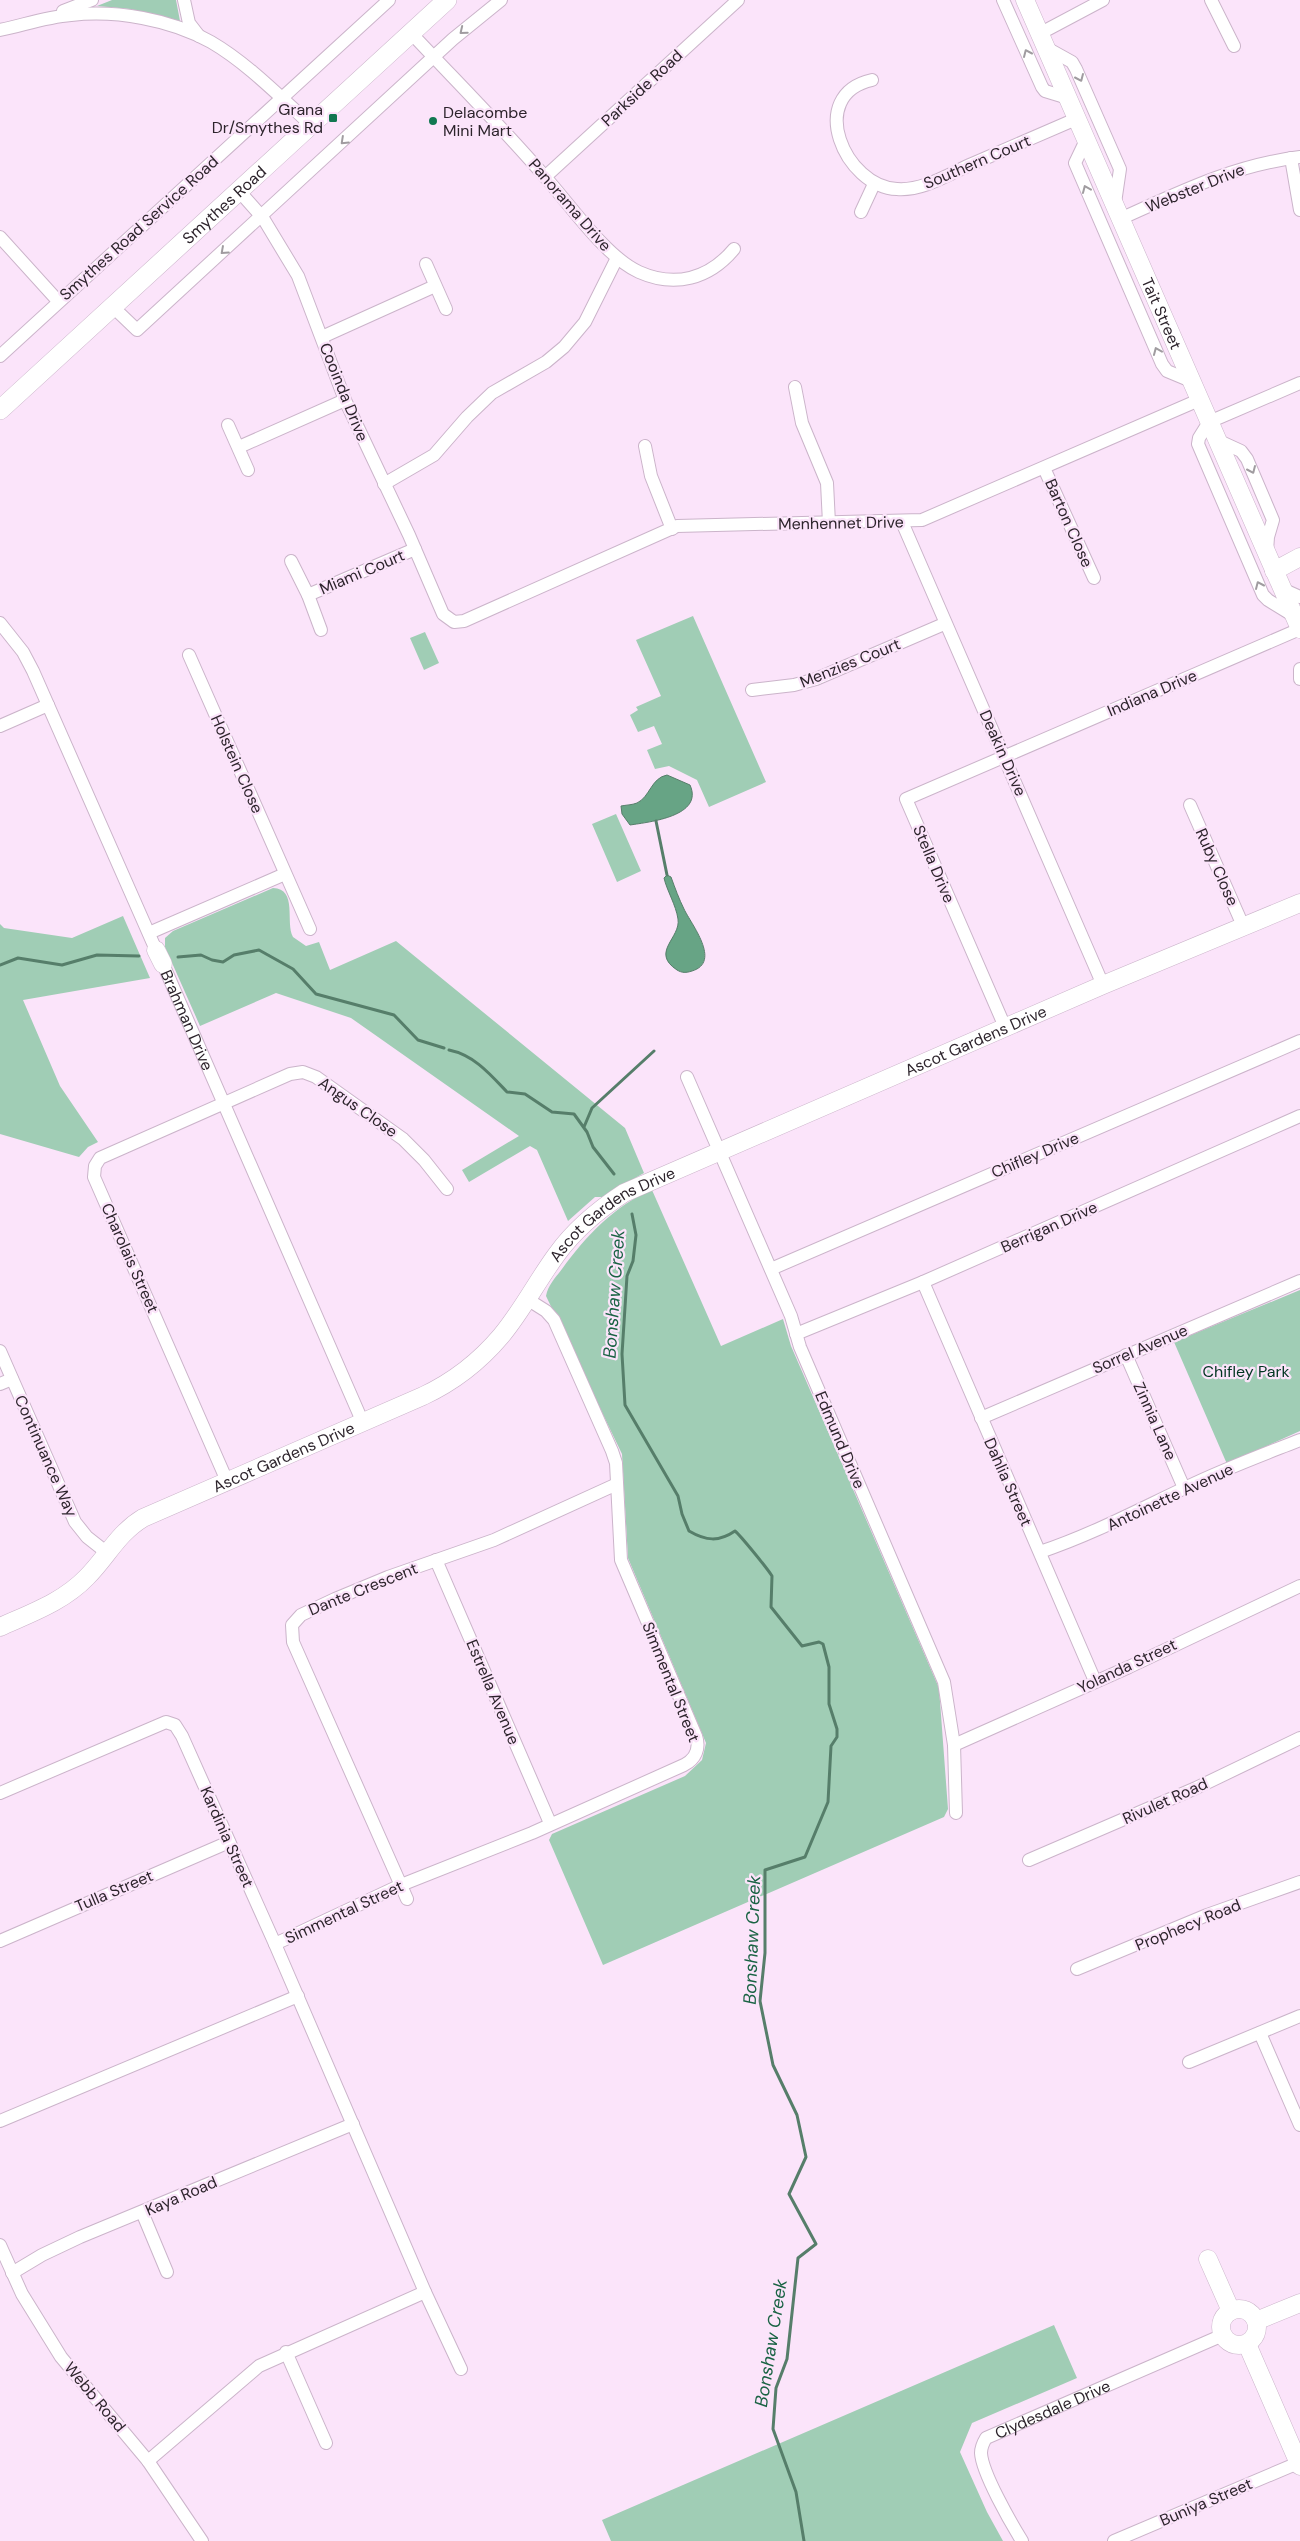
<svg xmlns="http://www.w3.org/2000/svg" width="1300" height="2541" font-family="'DM Sans',sans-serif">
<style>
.green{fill:#a0cdb5}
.water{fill:#67a485;stroke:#567e6a}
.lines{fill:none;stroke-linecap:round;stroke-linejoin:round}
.stream{stroke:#567e6a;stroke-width:3}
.street-casing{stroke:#cbb4ca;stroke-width:14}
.secondary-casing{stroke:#cbb4ca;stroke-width:19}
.primary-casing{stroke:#cbb4ca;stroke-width:20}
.street{stroke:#fff;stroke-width:12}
.secondary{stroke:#fff;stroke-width:18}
.primary{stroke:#fff;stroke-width:19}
.oneway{stroke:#a09ca0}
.poi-dot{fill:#117851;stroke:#fbe4fa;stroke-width:2}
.labels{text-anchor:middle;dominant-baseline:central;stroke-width:4.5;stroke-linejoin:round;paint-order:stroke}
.street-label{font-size:16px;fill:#2d242c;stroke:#fbe4fa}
.poi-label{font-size:16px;fill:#2d242c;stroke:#fbe4fa;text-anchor:end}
.park-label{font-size:16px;fill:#003520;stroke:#fbe4fa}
.water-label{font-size:18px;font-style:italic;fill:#1a6344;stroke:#fbe4fa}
</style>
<rect width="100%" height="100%" fill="#fbe4fa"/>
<path class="green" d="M112,0H176L180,21L130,9L97,6Z
M693,616L766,782L709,807L697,780L669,766L655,769L647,750L662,744L654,726L638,732L630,715L638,710L636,707L661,696L636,640Z
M425,632L439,663L424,670L410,638Z
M616,814L641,871L617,882L592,824Z
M273,888C298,889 285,922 293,937L306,946L319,942L330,970L396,941L625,1128L644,1173L602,1197H595L568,1221L537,1150L530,1146L469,1182L462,1170L519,1136L351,1018L276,993L200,1026L165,947V938L173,931Z
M123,916L150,978L23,1000L60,1086L98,1142L88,1147L79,1157L0,1134V924L4,928L72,938Z
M652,1190L721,1346L783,1319L791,1346L939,1688L948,1809L944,1817L603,1965L549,1840L552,1834L685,1776L702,1760L706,1743L628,1558L622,1454L546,1296C548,1285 556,1277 562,1269C586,1236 615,1205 652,1190Z
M1300,1290V1431L1227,1464L1174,1342Z
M1054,2325L1077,2378L972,2423L960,2452L987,2512L1003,2541H611L602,2520Z"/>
<path class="water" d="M667,775L690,785C704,816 650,822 630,825L622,814L621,806C626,805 632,805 637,803C650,797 651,778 667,775Z
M667,875L671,877C675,888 679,899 684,909C691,924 722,962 692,971C686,973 682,973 677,970C650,952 681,938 678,919C676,905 667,891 664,878Z"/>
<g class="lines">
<path class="stream" d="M656,821L667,875
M178,957L201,955L212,960L223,962L234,955L259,950L293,969L316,994L394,1015L418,1040L444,1048
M0,965L18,958L62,965L97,955L139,956
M449,1050C474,1055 490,1074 507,1092L525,1094L552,1112L574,1114L587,1132L593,1147L614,1174
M584,1127L592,1108L654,1051
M632,1214L636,1235L633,1261L627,1276L622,1354L625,1405L678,1496L682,1514L689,1531C706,1541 719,1542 735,1531C740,1535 767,1568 772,1576L771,1607L802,1646L819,1642L823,1644L829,1667V1704L837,1729V1737L831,1746L828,1802L805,1857L765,1870V1953L760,2001L773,2065L797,2115L806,2157L789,2194L816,2244L798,2258L787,2359L776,2388L773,2429L796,2492L804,2541"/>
<g class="street-casing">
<g id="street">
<path d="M184,0L189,23L199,36"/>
<path d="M1003,0L1042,87L1045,91L1068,98"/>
<path d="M1211,0L1234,46"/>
<path d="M63,11L92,0"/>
<path d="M0,30C24,25 46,17 71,15C116,10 170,19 211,42C247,63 279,96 310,124"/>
<path d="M411,33C456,81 503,128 546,178C571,206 606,257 639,272C675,288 709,279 734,249"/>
<path d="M1039,34L1103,0"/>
<path d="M1045,47L1072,62L1076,69L1120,169L1115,203"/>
<path d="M872,80C805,95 845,187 897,189C923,191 949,174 972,164C1007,149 1042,134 1076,119"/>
<path d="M1086,140L1075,163L1162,364L1167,371L1191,381"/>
<path d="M1291,158L1300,210"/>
<path d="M546,176L738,0"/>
<path d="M239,191L263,218L298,276L345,400L409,535L443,614L454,622L464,621L677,526L922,520L1199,400"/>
<path d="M861,212L874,184"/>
<path d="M1120,219C1180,192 1234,165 1300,157"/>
<path d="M0,237L58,301"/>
<path d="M426,264L446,309"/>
<path d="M113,307L137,330L453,39L501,0"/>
<path d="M322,337L435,286"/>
<path d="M0,356L389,0"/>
<path d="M795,387L802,423L827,483L829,523"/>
<path d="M228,425L248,470"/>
<path d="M1217,440L1241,451L1247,459L1273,520L1268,537L1267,551"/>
<path d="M645,446L651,476L672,529"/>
<path d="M239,447L345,400"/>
<path d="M1044,468L1094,578"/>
<path d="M384,484L434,455L467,417L492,393L546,362L564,347L585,322L617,258"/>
<path d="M902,522L1103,985"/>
<path d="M291,561L308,595L321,630"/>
<path d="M1282,589L1300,597"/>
<path d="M308,595L415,549"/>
<path d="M1294,616L1268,600L1263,595L1198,444L1199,438L1209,422L1300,383"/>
<path d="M0,623L23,652L33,671L156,950"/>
<path d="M189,655L310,929"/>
<path d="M1300,669V679"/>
<path d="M752,690L794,685L816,679L944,624"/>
<path d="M0,726L48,705"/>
<path d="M1190,805L1244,928"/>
<path d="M149,933L285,874"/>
<path id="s1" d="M163,964L363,1423"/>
<path d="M1005,1027L906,799L1300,629"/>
<path d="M687,1077L791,1316L800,1347L944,1682L954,1745L956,1813"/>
<path d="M771,1269L1300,1041"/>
<path d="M923,1282L1095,1681"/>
<path d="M796,1334L923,1282L1300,1116"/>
<path d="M0,1351L75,1522L87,1537L106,1552"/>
<path d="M1126,1355L1184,1488"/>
<path d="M0,1384L12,1379"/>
<path d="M981,1418L1300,1281"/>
<path d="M227,1481L94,1177L95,1166L100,1158L290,1074L303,1072L316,1077L403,1139L424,1160L447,1189"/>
<path d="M1040,1552C1091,1535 1138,1510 1187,1487C1224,1469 1262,1455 1300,1440"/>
<path d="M436,1560L550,1823"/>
<path d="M954,1745L1129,1667L1300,1586"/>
<path d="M0,1793L166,1722L175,1725L182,1736L275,1944L425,2292L259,2366L148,2461"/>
<path d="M1029,1860L1196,1788L1300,1738"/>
<path d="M407,1899L293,1642L292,1625L301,1615L335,1599L388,1577L494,1540L617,1484"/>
<path d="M0,1941L229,1842"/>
<path d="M275,1944L401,1885L532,1833L684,1765C696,1759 700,1748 696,1736L621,1560L616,1463L612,1451L554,1320L546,1311L527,1299"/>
<path d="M1077,1969L1207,1915L1300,1882"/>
<path d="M1260,2033L1300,2125"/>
<path d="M1189,2062L1300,2016"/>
<path d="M0,2121L298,1996"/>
<path d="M142,2212L167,2272"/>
<path d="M0,2245L22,2294L61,2357L148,2461L202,2541"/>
<path d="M12,2273L42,2255L80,2237L353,2124"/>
<path d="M425,2292L461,2369"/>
<path d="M286,2352L326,2443"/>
<path id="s2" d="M1022,2541C1011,2523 982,2473 981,2453C981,2447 983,2443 986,2438L1223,2335"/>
<path d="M1114,2541L1298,2463"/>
</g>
</g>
<g class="secondary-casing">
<g id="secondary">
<path id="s3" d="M1025,0L1300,629"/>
<path d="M1274,571L1300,557"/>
<path d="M156,950L163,964"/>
<path id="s4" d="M0,1627C31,1613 63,1602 87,1577C107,1557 118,1533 143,1518L423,1396C453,1382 479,1362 501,1336C522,1311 537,1281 557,1254C575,1229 598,1210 624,1193L1103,985L1300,903"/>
<path d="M1208,2259L1231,2311"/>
<circle cx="1239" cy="2327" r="18"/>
<path d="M1256,2321L1300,2303"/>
<path d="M1247,2344L1300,2466"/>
</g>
</g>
<g class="primary-casing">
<g id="primary">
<path id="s5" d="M0,410L447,0"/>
</g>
</g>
<use href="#street" class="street"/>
<use href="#secondary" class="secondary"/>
<use href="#primary" class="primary"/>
</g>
<defs><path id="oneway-chevron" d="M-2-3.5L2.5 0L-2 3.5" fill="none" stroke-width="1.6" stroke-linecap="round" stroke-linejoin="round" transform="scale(1.25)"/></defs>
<g class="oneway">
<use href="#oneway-chevron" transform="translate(463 31) rotate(141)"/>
<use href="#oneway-chevron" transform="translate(1027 53) rotate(-114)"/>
<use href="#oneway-chevron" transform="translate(1080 78) rotate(66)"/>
<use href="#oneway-chevron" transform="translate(344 141) rotate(137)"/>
<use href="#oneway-chevron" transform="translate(1086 189) rotate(-113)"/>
<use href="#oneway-chevron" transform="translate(224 251) rotate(138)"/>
<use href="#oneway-chevron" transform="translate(1157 351) rotate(-113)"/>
<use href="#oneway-chevron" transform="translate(1252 470) rotate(66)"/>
<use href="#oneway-chevron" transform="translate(1259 585) rotate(-114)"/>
</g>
<g class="poi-dot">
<rect x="328" y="113" width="10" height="10" rx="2.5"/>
<circle cx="433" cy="121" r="5"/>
</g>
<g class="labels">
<g class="street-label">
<text transform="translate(642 88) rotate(-43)">Parkside Road</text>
<text transform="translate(977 162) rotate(-23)">Southern Court</text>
<text transform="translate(1195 188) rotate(-22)">Webster Drive</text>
<text stroke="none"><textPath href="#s5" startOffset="304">Smythes Road</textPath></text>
<text transform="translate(570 205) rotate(49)">Panorama Drive</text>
<text transform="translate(139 228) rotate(-42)">Smythes Road Service Road</text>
<text stroke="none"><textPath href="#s3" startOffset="342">Tait Street</textPath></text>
<text transform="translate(344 392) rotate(68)">Cooinda Drive</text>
<text transform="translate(841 523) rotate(-1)">Menhennet Drive</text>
<text transform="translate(1069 523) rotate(66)">Barton Close</text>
<text transform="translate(362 572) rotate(-23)">Miami Court</text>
<text transform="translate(850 663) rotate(-22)">Menzies Court</text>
<text transform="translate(1152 693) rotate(-23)">Indiana Drive</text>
<text transform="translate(1003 753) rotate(66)">Deakin Drive</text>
<text transform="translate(237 764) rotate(66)">Holstein Close</text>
<text transform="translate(934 864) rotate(67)">Stella Drive</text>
<text transform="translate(1217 867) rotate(66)">Ruby Close</text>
<text stroke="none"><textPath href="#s1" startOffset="61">Brahman Drive</textPath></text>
<text stroke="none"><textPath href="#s4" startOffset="1161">Ascot Gardens Drive</textPath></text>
<text transform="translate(358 1107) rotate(35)">Angus Close</text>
<text transform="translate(1035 1155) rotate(-23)">Chifley Drive</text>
<text stroke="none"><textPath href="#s4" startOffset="756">Ascot Gardens Drive</textPath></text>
<text transform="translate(1049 1227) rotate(-24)">Berrigan Drive</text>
<text transform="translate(130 1258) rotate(66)">Charolais Street</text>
<text transform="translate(1140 1349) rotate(-23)">Sorrel Avenue</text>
<text transform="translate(1155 1421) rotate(66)">Zinnia Lane</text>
<text transform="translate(840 1440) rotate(67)">Edmund Drive</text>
<text transform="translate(46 1456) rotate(66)">Continuance Way</text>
<text stroke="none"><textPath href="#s4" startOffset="336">Ascot Gardens Drive</textPath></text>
<text transform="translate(1008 1482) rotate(66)">Dahlia Street</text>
<text transform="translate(1170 1497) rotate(-25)">Antoinette Avenue</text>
<text transform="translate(363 1589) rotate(-22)">Dante Crescent</text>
<text transform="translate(1127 1666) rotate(-25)">Yolanda Street</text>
<text transform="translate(671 1682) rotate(68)">Simmental Street</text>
<text transform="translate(493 1692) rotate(67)">Estrella Avenue</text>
<text transform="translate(1165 1801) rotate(-24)">Rivulet Road</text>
<text transform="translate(227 1837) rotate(66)">Kardinia Street</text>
<text transform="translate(114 1891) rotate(-23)">Tulla Street</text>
<text transform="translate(344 1912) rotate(-25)">Simmental Street</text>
<text transform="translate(1188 1925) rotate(-22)">Prophecy Road</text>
<text transform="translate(181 2196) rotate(-23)">Kaya Road</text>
<text transform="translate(95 2397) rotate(50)">Webb Road</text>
<text stroke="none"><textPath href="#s2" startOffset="186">Clydesdale Drive</textPath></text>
<text transform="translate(1206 2502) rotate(-23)">Buniya Street</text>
</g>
<g class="poi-label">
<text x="323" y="109">Grana<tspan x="323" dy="18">Dr/Smythes Rd</tspan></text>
<text x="443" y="112" text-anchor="start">Delacombe<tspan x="443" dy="18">Mini Mart</tspan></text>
</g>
<g class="park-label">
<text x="1246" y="1371">Chifley Park</text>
</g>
<g class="water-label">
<text transform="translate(614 1294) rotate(-86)">Bonshaw Creek</text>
<text transform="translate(752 1940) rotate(-88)">Bonshaw Creek</text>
<text transform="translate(771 2343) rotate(-81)">Bonshaw Creek</text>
</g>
</g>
</svg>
